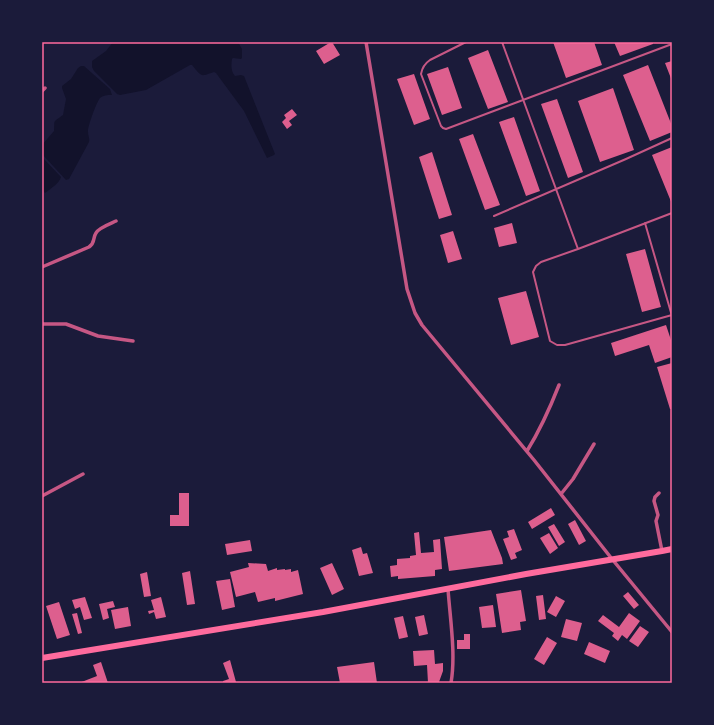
<svg xmlns="http://www.w3.org/2000/svg" width="714" height="725" font-family="Raleway,sans-serif">
<style>
.water{fill:#12122b}
.building{fill:#dd5f8e}
.lines{fill:none;stroke-linecap:round;stroke-linejoin:round}
.service{stroke:#c65784;stroke-width:2}
.minor{stroke:#c65784;stroke-width:3.5}
.trunk{stroke:#ff6b9d;stroke-width:6}
.neatline{fill:none;stroke:#ff6b9d;stroke-width:1.5}
</style>
<rect width="100%" height="100%" fill="#1b1b3a"/>
<path class="water" d="M113,42H238L242,49V58L241,59L233,58L232,59C231,65 231,72 235,76L241,75L244,76L275,154L274,155L267,158L266,156L244,111L216,73L214,72C200,77 202,77 192,65H190L146,90L120,95L117,94L94,71L92,67V61L106,51Z
M81,66H84L110,89L112,95C107,95 104,95 100,98C97,101 87,128 88,132C88,136 90,138 89,142L69,179L66,180L42,154V145L54,131C55,119 52,123 63,115L66,99L62,88V86L71,79L78,68Z
M42,157L61,177C59,184 51,188 45,193L42,189Z"/>
<path class="building" d="M331,42H332L340,55L324,64L316,51Z
M553,42H594L602,65L566,78Z
M614,42H653V44L620,56Z
M488,50L508,102L488,109L468,58Z
M672,61V81L665,63Z
M648,65L672,126V132L650,141L623,75Z
M448,67L462,108L442,115L427,74Z
M414,74L430,119L414,125L397,79Z
M613,88L634,150L600,162L578,101Z
M557,99L583,172L568,178L541,104Z
M292,109L297,115L289,121L292,125L287,129L282,122L286,118L284,115Z
M514,117L540,191L526,196L499,122Z
M473,134L500,205L485,210L459,139Z
M672,147V204L652,155Z
M432,152L452,215L439,219L419,157Z
M512,223L517,243L499,247L494,228Z
M453,231L462,259L448,263L440,235Z
M645,249L661,307L642,312L626,254Z
M526,291L539,337L511,345L498,298Z
M666,325L672,343V357L655,363L649,345L615,356L611,343Z
M672,363V409H670L657,367Z
M179,493H189V526H170V515H179Z
M551,508L555,515L532,529L528,522Z
M575,520L586,541L579,545L568,524Z
M554,524L565,542L559,546L548,527Z
M514,529L522,550L515,553L517,558L511,560L503,539L509,537L507,531Z
M491,530L502,558L503,564L449,571L444,537Z
M419,532L421,553L434,552L433,540L440,539L442,569L435,570V576L398,579V576L391,577L390,566L397,565V559L410,558V556L416,555L414,533Z
M549,533L558,548L550,554L540,538Z
M250,540L252,551L227,555L225,544Z
M361,547L363,554L367,553L373,573L359,576L352,550Z
M248,563L266,564L268,571L277,568V570L285,569V570L291,569V572L298,570L303,594L275,601V598L258,602L255,592L236,597L230,572L249,567Z
M332,563L344,589L332,595L320,568Z
M190,571L195,604L187,605L182,573Z
M147,572L151,596L144,597L140,574Z
M230,579L235,607L222,610L216,581Z
M521,590L526,621L520,622L521,630L502,633L496,594Z
M628,592L639,605L634,609L623,596Z
M543,595L546,619L539,620L536,596Z
M556,596L565,601L556,617L547,612Z
M85,597L92,618L84,620L80,607L75,609L72,600Z
M161,597L166,617L156,619L154,612L149,614L148,611L154,610L151,600Z
M113,601L115,607L107,609L109,618L103,620L99,604Z
M59,602L70,635L57,639L46,606Z
M493,605L496,627L482,628L479,607Z
M128,607L131,626L115,629L111,610Z
M77,613L82,633L78,634L72,614Z
M629,613L640,621L627,639L622,635L618,641L612,636L614,633L598,621L603,615L619,627Z
M424,615L428,634L419,636L415,617Z
M403,616L408,637L399,639L394,618Z
M566,619L582,623L577,641L561,637Z
M640,626L649,632L638,647L629,641Z
M464,634H470V649H457V640H464Z
M547,637L557,643L544,665L534,659Z
M589,642L610,651L605,663L584,654Z
M434,650L435,664L443,663V671L439,682L428,683L427,665L414,666L413,651Z
M230,660L236,682L232,683H223V681L229,679L223,663Z
M101,662L108,683H79L97,676L93,665Z
M374,662L377,683H340L337,667Z"/>
<g class="lines">
<path class="service" d="M466,42L430,60C424,64 422,68 421,74L441,126L443,128L446,129L672,44
M502,42L578,249
M672,213L578,249L541,262L536,266L533,272L550,341L557,345H565L672,315
M494,216L626,159L672,138
M645,223L672,316"/>
<path class="minor" d="M366,42L407,289L415,313L422,325L534,460L612,559L672,632
M42,91L45,88
M42,267L89,247C96,242 92,239 96,233C98,228 112,223 116,221
M42,324H66L98,336L133,341
M527,451C540,430 550,408 559,385
M659,493L655,497L654,501L658,515L656,521L662,551
M561,494L573,479L594,444
M42,496L83,474
M448,589C450,618 456,654 451,683"/>
<path class="trunk" d="M42,658L323,612L526,574L662,551L672,549"/>
</g>
<rect width="714" height="725" fill="none" stroke="#1b1b3a" stroke-width="86"/>
<rect x="43" y="43" width="628" height="639" class="neatline"/>
</svg>
